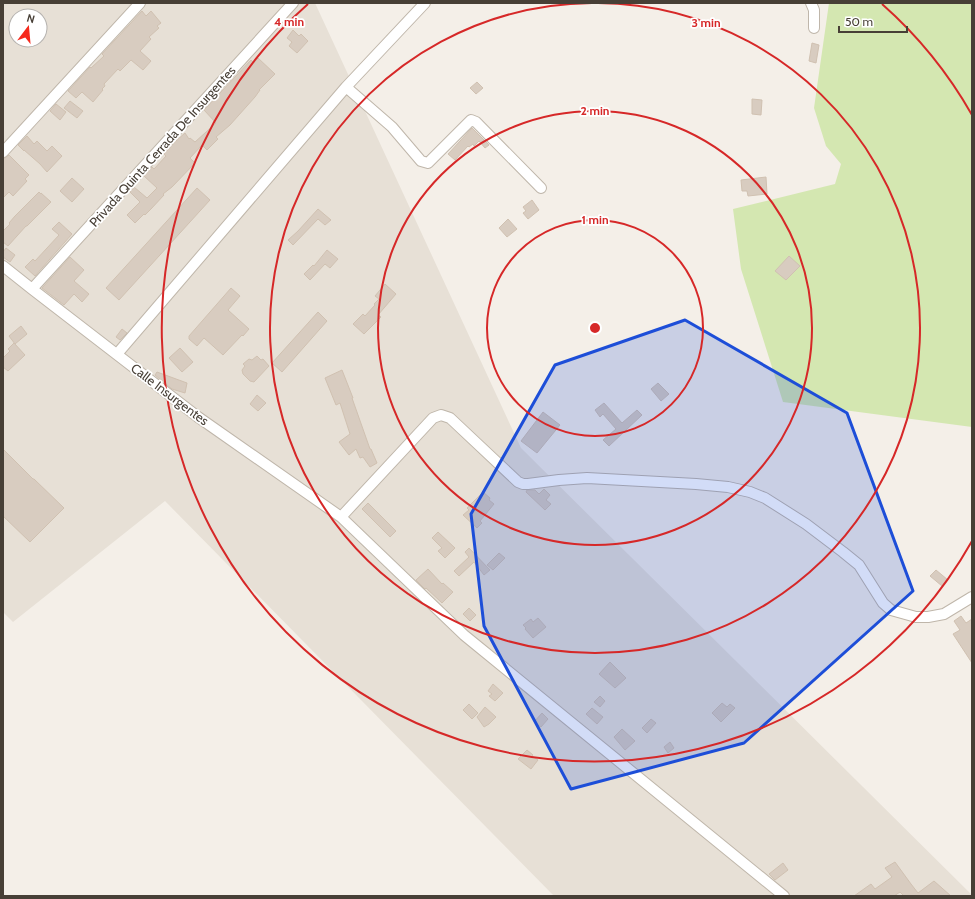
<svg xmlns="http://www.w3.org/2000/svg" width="975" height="899" font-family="Cabin,sans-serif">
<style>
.residential{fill:#e7e0d6;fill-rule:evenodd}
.green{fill:#d4e7b1}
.building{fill:#d8ccc0;stroke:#d0c1b1}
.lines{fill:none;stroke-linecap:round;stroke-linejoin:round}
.minor-casing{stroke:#bfb6aa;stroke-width:12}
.minor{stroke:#fff;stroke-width:10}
.marked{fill:#1d4ed8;fill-opacity:0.2;stroke:#1d4ed8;stroke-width:3;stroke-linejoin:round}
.ring{fill:none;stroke:#d62828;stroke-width:2}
.labels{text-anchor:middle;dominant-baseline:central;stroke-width:3.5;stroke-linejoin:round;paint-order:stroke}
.street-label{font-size:13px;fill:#473f36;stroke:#fff}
.centre{fill:#d62828;stroke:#fff;stroke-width:2}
.ring-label{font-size:12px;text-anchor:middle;font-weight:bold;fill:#d62828;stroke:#fff;stroke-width:3.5;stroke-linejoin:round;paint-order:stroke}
</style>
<rect width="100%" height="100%" fill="#f4efe8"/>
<path class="residential" d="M3,3H315L521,448L972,895V896H554L165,501L13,622L3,612ZM16,16H40V40H16Z"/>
<path class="green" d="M829,3H972V427L783,402L741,269L733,209L835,184L841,164L826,146L814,108Z"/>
<path class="building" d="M142,11L146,16L151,11L161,23L157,26L159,28L149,37L151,39L140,51L151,61L143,70L131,60L120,71L118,69L104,84L105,86L102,89L103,90L93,102L82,92L76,98L68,91L90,67L91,68L104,56L102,54Z
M293,30L299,36L301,34L308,41L297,53L289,46L292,42L287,38Z
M812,43L819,45L816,63L809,61Z
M258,58L275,74L259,90H260L255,97L230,125L216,137L218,139L207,150L202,145L190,158L195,163L172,187L163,194L164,195L151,209L145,215L144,214L135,223L127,215L140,202L130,192L134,187L147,198L157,188L144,176L152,167L154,169L166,156L164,154L177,140L185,133L189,139L190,138L195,142L216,123L204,110L251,60L254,63Z
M477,82L483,88L476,94L470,88Z
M752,99L762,100L761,115L752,114Z
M70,101L83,111L77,118L64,108Z
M56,104L66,112L60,120L50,111Z
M472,128L489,145L485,148L479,141L474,146L473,144L469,147L468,146L455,160L448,154Z
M27,136L34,144L37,141L47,151L52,146L62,156L47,172L40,164L24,150V151L18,145Z
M9,155L29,175L25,179L27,181L13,196L9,192L3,198V158H5Z
M766,177L767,194L748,196L747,191H742L741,180Z
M72,178L84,189L72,202L60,191Z
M197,188L210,200L119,300L106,288Z
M39,192L41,194V193L51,202L27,226H26L8,246L3,242V231L10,224L9,223L15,216Z
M532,200L539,210L528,219L523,213L526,211L523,207Z
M318,209L331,220L325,225L318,219L293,245L288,240L298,231Z
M508,219L517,229L507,237L499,228Z
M59,222L72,234L35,276L25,267L33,259L35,261L59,235L52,229Z
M6,248L15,255L10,262L3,257V252Z
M327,250L338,259L330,268L325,264L310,280L304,274L313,265L314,266Z
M789,256L800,266L786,280L775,271Z
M70,257L84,270L74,281L89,294L82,302L74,294L64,305L42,288Z
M385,284L396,294L378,315L381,317L364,334L353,324L363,314L365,316L375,305L374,304L379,299L375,296Z
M231,288L240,296L228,310L249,329L243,336L242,335L223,355L204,338L197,346L189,339V336Z
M318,312L327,321L282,372L272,363Z
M21,326L27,334L15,344L9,336Z
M122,329L127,333L120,340L116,337Z
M14,343L25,355L8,371L3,367V358L10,351L8,349Z
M180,348L193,362L182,372L169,358Z
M257,356L261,360L263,359L269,366L254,382L250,381L243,374L242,370L245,366L243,364L249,359L252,360Z
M342,370L353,398H352L370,449H371L377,463L370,467L363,457L360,458L356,449L349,455L339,442L350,434L340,403L336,405L325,378Z
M157,372L187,383L185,393L172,389L155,375Z
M658,383L669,394L661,401L651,389Z
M257,395L266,403L258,411L250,404Z
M604,403L622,423L637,410L642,415L609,446L603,440L616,429L603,414L600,417L595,410Z
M543,412L560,425L537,453L521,441Z
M3,449L33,479H34L64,508L30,542L3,516Z
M544,489L550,495L546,500L551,504L545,510L526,492L527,490H535L539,494Z
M483,492L490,498L489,500L494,504L480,521L482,523L477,528L463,515L469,510L467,508Z
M368,503L396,531L390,537L362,509Z
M438,532L455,548L445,558L438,551L442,548L432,538Z
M469,548L490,570L484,575L474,562L459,576L454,571L469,557L465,552Z
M499,553L505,558L493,570L487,565Z
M428,569L442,584L443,583L453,592L442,603L426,588L425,589L416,580Z
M936,570L948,580L942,586L930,576Z
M469,608L476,615L470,621L463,614Z
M961,616L966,623L972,619V663L953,634L960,630L954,621Z
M538,618L546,627L533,638L525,629L526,628L523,625L531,619L533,622Z
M610,662L626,678L615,688L599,674Z
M493,684L503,693L495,701L489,696L492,694L488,691Z
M600,696L605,701L600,707L594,702Z
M722,703L727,707L730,704L735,708L721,722L712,713Z
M469,704L478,713L472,719L463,710Z
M485,707L496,717L489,724L484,727L477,717Z
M592,708L603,717L597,724L586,714Z
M542,713L548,719L541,727L534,722Z
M651,719L656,723L647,733L642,728Z
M622,729L635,741L625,750L614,737Z
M670,742L674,748L668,753L664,747Z
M527,750L533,755L532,756L538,760L531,769L518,759Z
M895,862L911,884L918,893L934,881L951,896H904L900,892L894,896H854L871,884L875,889L892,877L885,868Z
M783,863L788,870L775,880L769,874Z"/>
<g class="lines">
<g class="minor-casing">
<path id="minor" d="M811,3L814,10V28
M346,87L392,127L421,161L428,163L471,120L476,122L541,188
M3,152L140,3
M3,266L32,289L198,417L341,517L464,635L784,896
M32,289L293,3
M117,354L346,87L425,3
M341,517L433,418L441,415L450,418L518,482L523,484H528L559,480L587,478L696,484L728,487L750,492L765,498L806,524L843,552L859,565L883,603L891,610L916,617H928L944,614L972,597"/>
</g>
<use href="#minor" class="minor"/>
</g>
<path class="marked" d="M685,320L847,413L913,591L744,743L571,789L484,626L471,514L555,365Z"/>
<g class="ring">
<circle cx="595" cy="328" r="108"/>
<circle cx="595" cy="328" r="217"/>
<path d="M598 3A325 325 0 1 1 592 3"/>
<path d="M972 541A433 433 0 1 1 308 4M882 4A433 433 0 0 1 972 115"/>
</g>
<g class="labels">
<g class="street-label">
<text transform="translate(162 146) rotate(-48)">Privada Quinta Cerrada De Insurgentes</text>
<text transform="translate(170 394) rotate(37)">Calle Insurgentes</text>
</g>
</g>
<circle cx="595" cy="328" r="6" class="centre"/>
<g class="ring-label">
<text x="289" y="26">4 min</text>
<text x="706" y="27">3 min</text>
<text x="595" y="115">2 min</text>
<text x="595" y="224">1 min</text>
</g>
<rect width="975" height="899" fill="none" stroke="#473f36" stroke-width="8"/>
<g transform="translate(28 28) rotate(16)"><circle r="19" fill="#ffffff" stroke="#b5b2af"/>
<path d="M0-3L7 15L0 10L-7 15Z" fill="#f6291c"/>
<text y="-6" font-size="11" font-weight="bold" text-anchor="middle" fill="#473f36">N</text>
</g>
<path d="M839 26v6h68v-6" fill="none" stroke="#473f36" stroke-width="2"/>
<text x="845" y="26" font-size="12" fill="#473f36" stroke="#ffffff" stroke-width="3" paint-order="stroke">50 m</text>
</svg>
